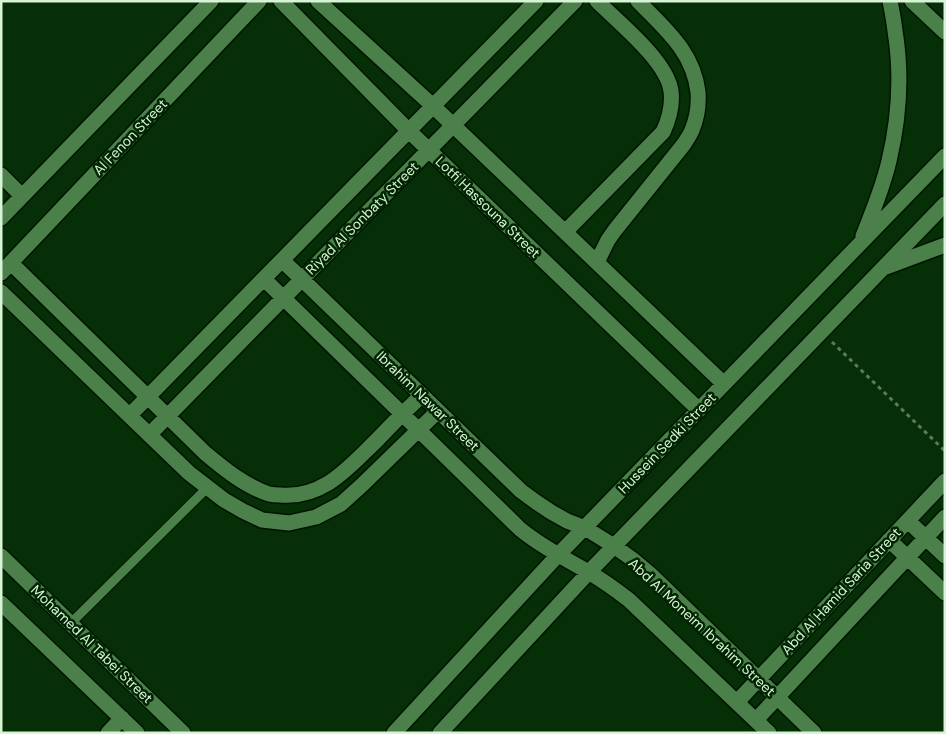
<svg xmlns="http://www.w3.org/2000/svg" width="946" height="734" font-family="'DM Sans',sans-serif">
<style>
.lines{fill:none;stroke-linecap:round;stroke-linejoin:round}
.service-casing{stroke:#001500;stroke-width:11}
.minor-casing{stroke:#001500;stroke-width:18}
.path{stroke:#587c58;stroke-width:3;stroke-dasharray:4 4;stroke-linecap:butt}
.service{stroke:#4b804a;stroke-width:9}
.minor{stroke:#4b804a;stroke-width:15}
.labels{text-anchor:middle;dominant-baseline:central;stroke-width:5;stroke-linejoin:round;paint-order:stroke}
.street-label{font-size:14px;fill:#d7f4d6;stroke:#002500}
</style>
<rect width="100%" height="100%" fill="#062f07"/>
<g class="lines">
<g class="service-casing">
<path id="service" d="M71,623L207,488"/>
</g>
<g class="minor-casing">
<path id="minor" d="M281,1L409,131L699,410
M318,1L433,106L724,384
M912,1L945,32
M1,175L22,196
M1,218L211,1
M565,232L663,132C669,119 673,106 671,91C667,61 618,22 597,1
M863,236C873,211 883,187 889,161C899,119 902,74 895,31C894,21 892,11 890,1
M282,260L521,491L536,502L551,512L567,521L585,528L614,546L632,559L650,574L814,733
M597,262L608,240L615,230L684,144C687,139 690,135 692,130C697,118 699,105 698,92C693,51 665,29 638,1
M11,263L205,453C224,469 245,486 269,494C273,495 277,495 280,495C323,499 348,468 376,441C391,425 406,410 422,395
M886,267L945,245
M1,273L259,1
M264,279L520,529C543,548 565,558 590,573C604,581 616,590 629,600L769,733
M1,292L189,473L224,500L243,511L262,520L289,523L316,517L341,504L362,485L438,411
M130,415L536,1
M149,435L575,1
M908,521L945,556
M889,540L945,593
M1,556L183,733
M1,603L137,733
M737,702L945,481
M756,720L945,517
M108,733L122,718
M394,733L558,555L945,156
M440,733L589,572L945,204"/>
</g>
<path class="path" d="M832,342L945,451"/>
<use href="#service" class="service"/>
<use href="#minor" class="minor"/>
</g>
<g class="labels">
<g class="street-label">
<text transform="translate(130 137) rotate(-46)">Al Fenon Street</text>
<text transform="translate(488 207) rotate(44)">Lotfi Hassouna Street</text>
<text transform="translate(362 218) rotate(-45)">Riyad Al Sonbaty Street</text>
<text transform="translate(428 401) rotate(44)">Ibrahim Nawar Street</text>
<text transform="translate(667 443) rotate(-46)">Hussein Sedki Street</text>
<text transform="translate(841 591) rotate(-47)">Abd Al Hamid Saria Street</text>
<text transform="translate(702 627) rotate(43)">Abd Al Moneim Ibrahim Street</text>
<text transform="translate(92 644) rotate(44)">Mohamed Al Tabei Street</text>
</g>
</g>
<rect width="946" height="734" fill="none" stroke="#d7f4d6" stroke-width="5"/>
</svg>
